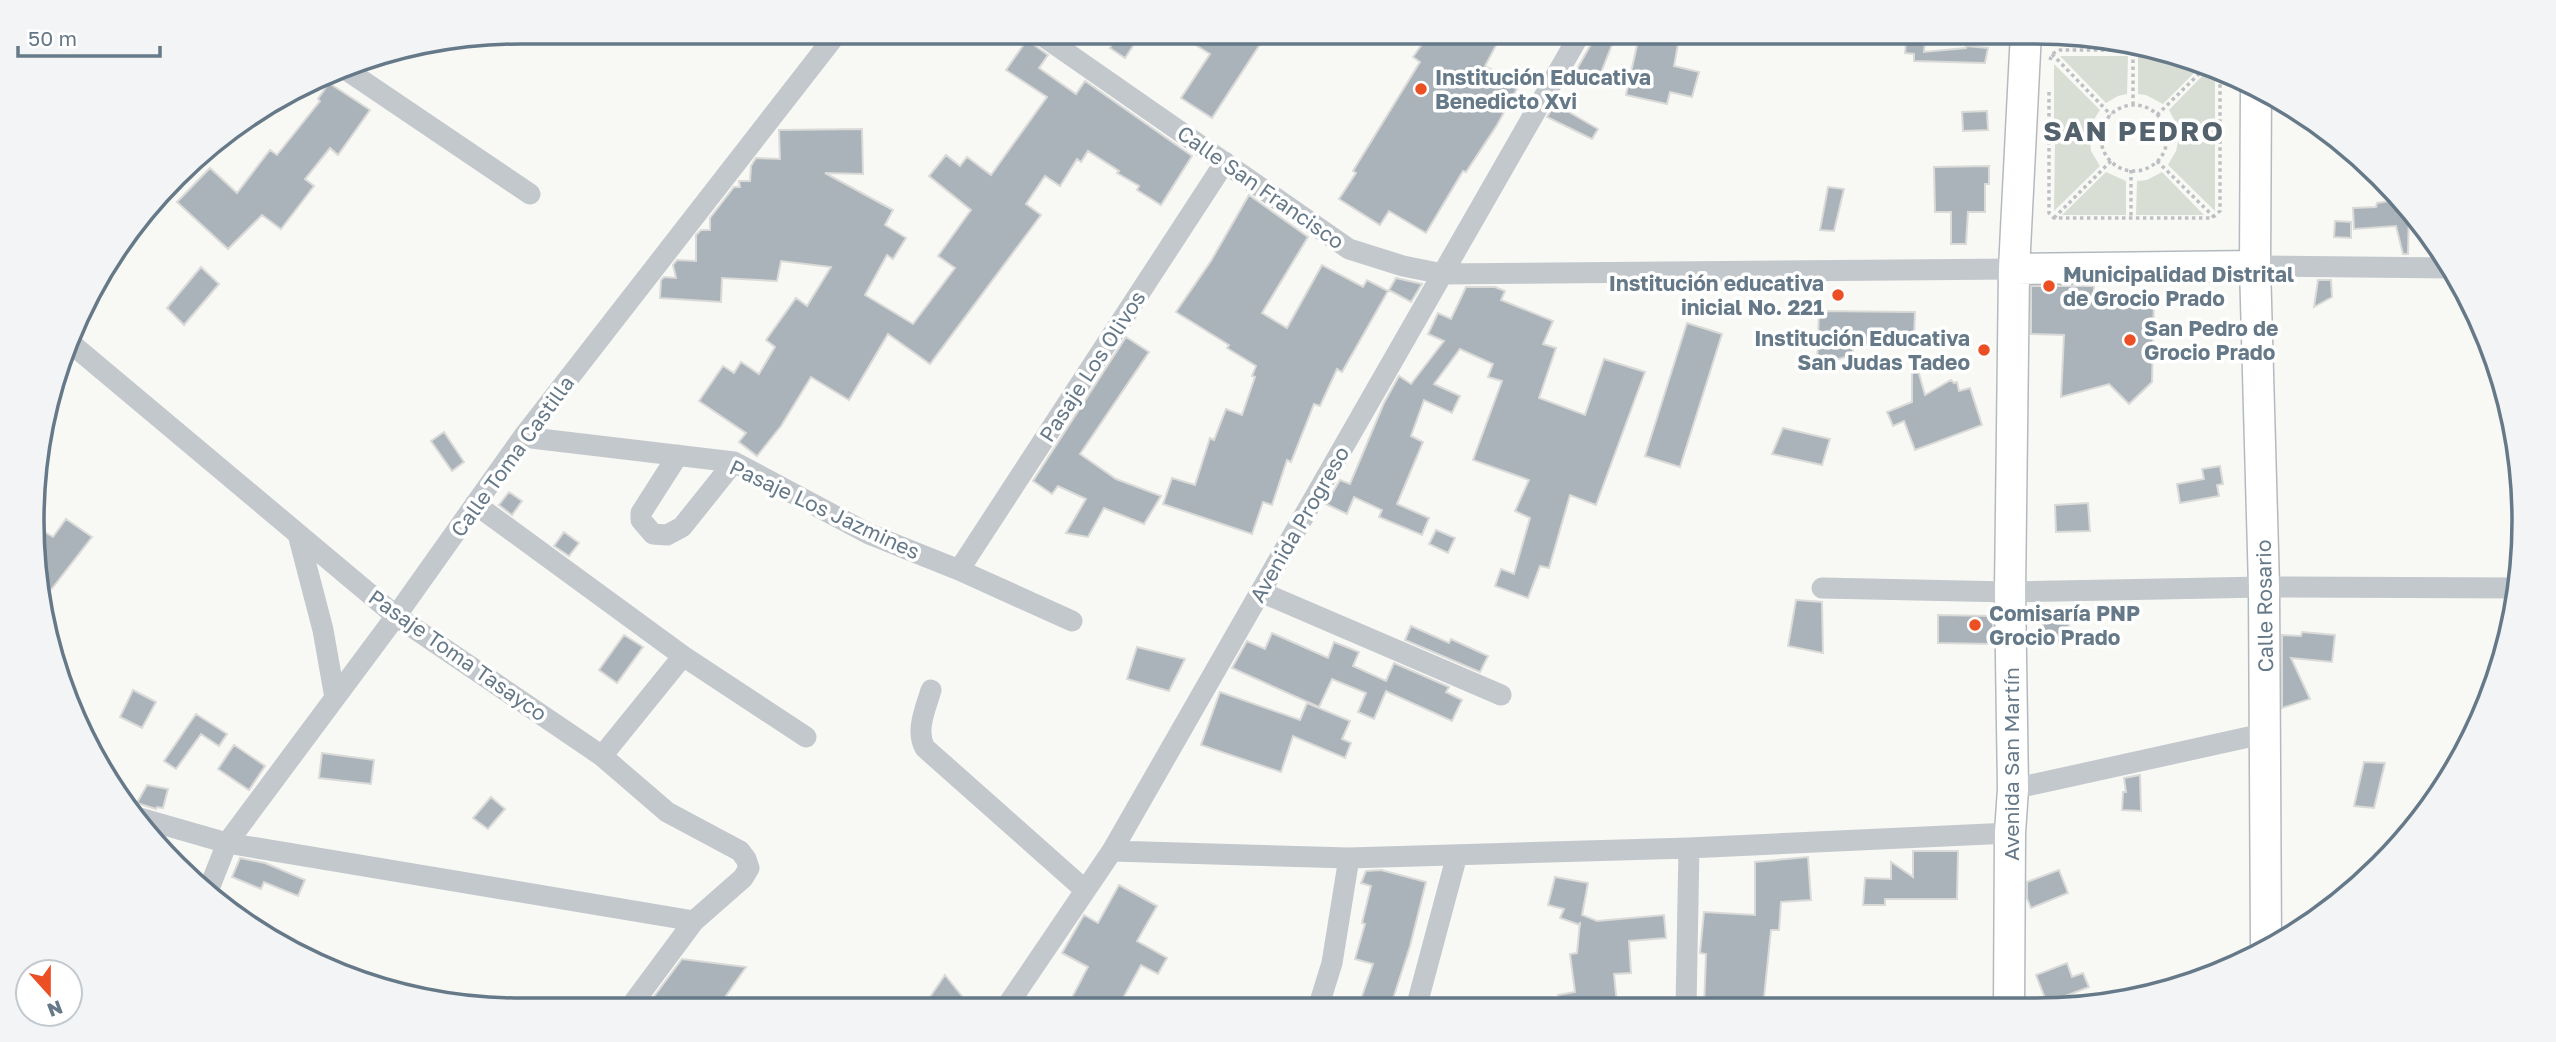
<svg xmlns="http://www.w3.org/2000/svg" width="2556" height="1042" font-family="'Golos Text',sans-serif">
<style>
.green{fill:#d8ded4}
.building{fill:#aab3b9;stroke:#dadad8;stroke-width:2}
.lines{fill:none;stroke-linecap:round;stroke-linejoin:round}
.secondary-casing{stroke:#b3babf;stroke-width:33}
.path{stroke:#bdc0c3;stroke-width:3.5;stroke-dasharray:3.5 3.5;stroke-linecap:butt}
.street{stroke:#c3c8cc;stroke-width:21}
.secondary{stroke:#fff;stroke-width:30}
.poi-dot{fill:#eb4f23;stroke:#fff;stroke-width:2.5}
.labels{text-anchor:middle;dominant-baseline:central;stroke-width:7;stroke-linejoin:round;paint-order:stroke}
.poi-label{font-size:21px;font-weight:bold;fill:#667988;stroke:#fff;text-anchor:start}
.street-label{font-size:21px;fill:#667988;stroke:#fff}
.district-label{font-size:28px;font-weight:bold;letter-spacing:2px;fill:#54626d;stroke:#fff}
.rim{fill:none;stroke:#667988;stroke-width:3.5}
</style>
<rect width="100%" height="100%" fill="#f8f8f5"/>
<path class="green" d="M2179,55L2204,63L2163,104L2146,95L2138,94V56Z
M2060,56H2128L2127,94L2118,96L2106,103Z
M2054,64L2100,110L2091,124L2090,132H2054Z
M2212,66L2215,68V133H2178L2176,123L2169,110Z
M2055,141H2090L2091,151L2100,166L2054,211Z
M2178,142H2215V211L2168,165L2176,151Z
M2106,172L2126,181V215H2062Z
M2162,172L2204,215H2136L2137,181L2147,180Z"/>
<path class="building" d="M1120,32H1142L1125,58L1110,48Z
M1175,32H1268L1212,118L1181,98L1210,54Z
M1452,32H1503L1485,66L1519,85L1497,125L1466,172L1463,171L1426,233L1389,211L1380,225L1339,199L1356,173L1353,171L1420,62L1413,57L1430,33L1445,43Z
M1598,32H1617L1596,85L1573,76Z
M1640,32H1669V38L1679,39L1674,66L1699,72L1692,97L1670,92L1667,104L1626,95Z
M1907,32H1926L1924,52L1966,48V46L1988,48L1985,63L1914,61V54L1905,53Z
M1027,40L1048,55L1039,68L1076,94L1085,81L1192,156L1161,205L1137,190L1139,186L1117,173L1119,171L1088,151L1081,162L1077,159L1060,186L1045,176L1026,204L1041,215L930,364L888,334L849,400L811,377L781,426L757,456L739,442L746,433L699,401L723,366L734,373L741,362L759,374L775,347L766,340L796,298L807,306L831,267L781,261L777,281L722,278L721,302L660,298L661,280L664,277L676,278L673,265L677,260L696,261V235L701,230H710V218L734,187H740L739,181H750L751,166L756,158L780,159L779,130L862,129L863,174L825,173L893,210L885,225L906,238L893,259L887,255L865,295L913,324L955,268L938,256L971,210L929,176L946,155L960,166L967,157L991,175L1047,97L1006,70Z
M329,83L370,110L338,155L330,148L305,179L314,186L281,229L262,215L228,249L177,202L210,168L237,193L270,150L277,155L320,101L318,99Z
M1555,104L1598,129L1592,139L1547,117Z
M1987,111L1988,130L1963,131L1962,112Z
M1989,166V184H1985V212H1968L1966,244H1951V212H1935L1934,167Z
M1828,187L1844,189L1834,231L1820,230Z
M2389,187L2409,208L2408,254H2403L2396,226L2354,229L2353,208L2376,207L2377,203L2390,201Z
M1249,195L1308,237L1262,313L1287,328L1322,265L1363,287L1367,280L1388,291L1342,372L1337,369L1320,406L1314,404L1291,462L1287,460L1272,505L1263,502L1252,534L1163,504L1172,478L1195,485L1210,438L1214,440L1226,409L1242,415L1255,377L1252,376L1256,366L1227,348L1229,345L1176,312L1211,261Z
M2335,221L2351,222V238L2334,237Z
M201,267L219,284L184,325L167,308Z
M1396,278L1422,284L1411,302L1389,290Z
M2318,280H2331L2332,297L2314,307Z
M2031,286H2094V296L2154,298L2152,382L2129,404L2109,384L2061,397L2064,335L2031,334Z
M1466,287H1495L1505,291L1501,300L1553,321L1543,344L1556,348L1539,398L1585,415L1604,359L1645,372L1596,505L1570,495L1549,568L1540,566L1528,598L1495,586L1501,569L1514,574L1530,518L1515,511L1529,480L1473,460L1502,381L1488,377L1493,364L1460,349L1434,384L1460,396L1452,413L1424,400L1411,436L1423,442L1397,504L1429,518L1422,535L1379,517L1382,510L1354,497L1347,514L1326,504L1340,480L1350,484L1384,403L1399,376L1411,384L1444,341L1428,334L1438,313L1451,319Z
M1819,311L1915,312L1914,338L1853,347V355L1817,365Z
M1687,323L1722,334L1680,467L1645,456Z
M1126,337L1149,352L1080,454L1116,479L1161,496L1144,524L1104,508L1088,537L1066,533L1086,499L1058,486L1052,494L1033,481Z
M1912,363H1916L1925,395L1951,380L1954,383L1957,382L1959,391L1970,388L1982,425L1915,450L1904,421L1893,426L1887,412L1912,402Z
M1783,428L1830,439L1822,465L1772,454Z
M444,432L464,462L452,471L431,441Z
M2220,466L2223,484L2217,485L2219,496L2180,503L2177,484L2204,479L2202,469Z
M509,492L522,501L512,515L499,505Z
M2088,503L2090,531L2056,532L2055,505Z
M66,519L92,537L50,591L40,584L38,528L53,537Z
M1436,530L1455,538L1448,553L1429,544Z
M564,532L579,543L569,556L554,546Z
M1796,600L1822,602L1823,653L1788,646Z
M2044,611L2070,612L2068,643L2042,642Z
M1938,615L1993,616V644L1938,643Z
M1411,626L1449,643L1451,639L1488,656L1480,672L1405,640Z
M2302,632L2335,635L2332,662L2291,658L2310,699L2282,708V635L2301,636Z
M1272,633L1328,658L1334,642L1359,652L1353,666L1386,681L1394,663L1449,687L1446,692L1462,700L1452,721L1386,691L1374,719L1358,712L1366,693L1332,679L1319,707L1232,668L1247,641L1265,649Z
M624,635L643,647L617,683L599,670Z
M1137,647L1185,659L1169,691L1127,679Z
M133,690L156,702L142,728L120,717Z
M1220,692L1300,720L1307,703L1350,721L1342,739L1351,743L1345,758L1293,736L1281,772L1201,745Z
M196,714L227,734L219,746L201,734L176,769L164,761Z
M234,745L265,766L249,790L218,769Z
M322,753L374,760L371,784L319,778Z
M2364,762L2385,763L2374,808L2354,806Z
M2140,775L2141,811L2122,810L2123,792H2126L2124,778Z
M147,785L168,789L163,808L157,807L156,809L137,803Z
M491,797L505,809L488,829L473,818Z
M1913,851H1958L1957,899H1885V905H1863L1865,878L1891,879V862L1913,877Z
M1808,857L1811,900L1781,902L1779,930H1771L1763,1007H1704L1706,954L1700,953L1704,912L1755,915V862Z
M240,858L265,863L305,880L298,896L264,882L261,889L232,877Z
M1381,870L1426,882L1410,946L1390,1008H1358L1373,964L1355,959L1365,924L1362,923L1371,886L1361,883L1366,871Z
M2059,870L2068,893L2031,908L2027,898V882Z
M1555,877L1588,883L1582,915L1597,921L1664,915L1666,938L1629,941L1631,973L1614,974L1617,1005L1560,1008L1558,995L1575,992L1570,954L1577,953L1580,922V925L1560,918L1564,909L1548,905Z
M1119,885L1157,906L1137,941L1167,958L1158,974L1141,965L1117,1009H1066L1088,967L1062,953L1084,915L1098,923Z
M682,959L746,967L716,1010H644Z
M2067,963L2072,977L2083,973L2089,987L2047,1003L2036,975Z
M945,975L965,1000L960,1009H922Z"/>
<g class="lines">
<g class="secondary-casing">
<path id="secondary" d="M2256,86L2255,266L2264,587L2266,946
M2014,269L2255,266
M2009,1006L2010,833L2013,789L2010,592L2014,269L2026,32"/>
</g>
<path class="path" d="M2052,54L2111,115
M2050,60L2052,54L2060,50H2147
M2049,92V213L2054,218H2212L2220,211V70
M2133,105V50
M2101 138a33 33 0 1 1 66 0a33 33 0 1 1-66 0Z
M2157,115L2208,65
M2049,136L2101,137
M2167,136L2220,137
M2157,161L2214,217
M2131,170V219
M2054,218L2111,161"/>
<path class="street" d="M1037,32L1349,249L1403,266L1443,274L2014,269
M342,67L530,194
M2255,266L2451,268
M68,341L396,616L602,756L667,812L740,851L746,859L749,868L743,878L694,921L628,1010
M523,437L734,462L869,534L959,570L1072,621
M678,455L641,513V520L653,534L667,535L682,527L734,462
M475,504L683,656L806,737
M298,534L323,630L335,698
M959,570L1225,162
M1822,588L2010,592L2264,587L2520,588
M1261,592L1501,695
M931,690C926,708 915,730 925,748L1085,890
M602,756L683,656
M2013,789L2267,733
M133,816L227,843L694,921
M1112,851L1349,858L1689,848L2010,833
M207,894L227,843L396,616L523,437L838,32
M1686,1007L1689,848
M1318,1008L1332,963L1349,858
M1416,1008L1457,855
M1005,1009L1112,851L1581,32"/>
<use href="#secondary" class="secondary"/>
</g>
<g class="poi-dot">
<circle cx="1421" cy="89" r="7"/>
<circle cx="2049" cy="286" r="7"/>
<circle cx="1838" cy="295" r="7"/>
<circle cx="2130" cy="340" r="7"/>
<circle cx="1984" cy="350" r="7"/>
<circle cx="1975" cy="625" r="7"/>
</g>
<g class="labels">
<g class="poi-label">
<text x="1435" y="77">Institución Educativa<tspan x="1435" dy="24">Benedicto Xvi</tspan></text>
<text x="2063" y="274">Municipalidad Distrital<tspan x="2063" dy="24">de Grocio Prado</tspan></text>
<text x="1824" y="283" text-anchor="end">Institución educativa<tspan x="1824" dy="24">inicial No. 221</tspan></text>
<text x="2144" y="328">San Pedro de<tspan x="2144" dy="24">Grocio Prado</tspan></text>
<text x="1970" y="338" text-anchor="end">Institución Educativa<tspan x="1970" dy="24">San Judas Tadeo</tspan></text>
<text x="1989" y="613">Comisaría PNP<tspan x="1989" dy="24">Grocio Prado</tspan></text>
</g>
<g class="street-label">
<text transform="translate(1261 187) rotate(35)">Calle San Francisco</text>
<text transform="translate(1092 366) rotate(-57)">Pasaje Los Olivos</text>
<text transform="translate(512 456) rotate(-54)">Calle Toma Castilla</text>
<text transform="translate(825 509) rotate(25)">Pasaje Los Jazmines</text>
<text transform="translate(1299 524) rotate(-60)">Avenida Progreso</text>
<text transform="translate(2264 606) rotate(-91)">Calle Rosario</text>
<text transform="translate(458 655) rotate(35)">Pasaje Toma Tasayco</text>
<text transform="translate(2011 764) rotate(-90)">Avenida San Martín</text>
</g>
<g class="district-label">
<text x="2134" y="130">SAN PEDRO</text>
</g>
</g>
<path d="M0 0H2556V1042H0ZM521 44H2035A477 477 0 0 1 2512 521V521A477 477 0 0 1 2035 998H521A477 477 0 0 1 44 521V521A477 477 0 0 1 521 44Z" fill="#f3f4f5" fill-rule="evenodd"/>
<path class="rim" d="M521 44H2035A477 477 0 0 1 2512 521V521A477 477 0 0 1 2035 998H521A477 477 0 0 1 44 521V521A477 477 0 0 1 521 44Z"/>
<g transform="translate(49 993) rotate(159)"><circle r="33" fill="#ffffff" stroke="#c2c9cf" stroke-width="2"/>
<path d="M0-5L12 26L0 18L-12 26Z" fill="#eb4f23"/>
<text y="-10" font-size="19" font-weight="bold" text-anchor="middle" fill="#667988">N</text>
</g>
<path d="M18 46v10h142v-10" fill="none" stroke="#667988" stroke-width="3.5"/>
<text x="28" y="46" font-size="21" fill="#667988" stroke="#ffffff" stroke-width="5" paint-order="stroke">50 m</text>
</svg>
